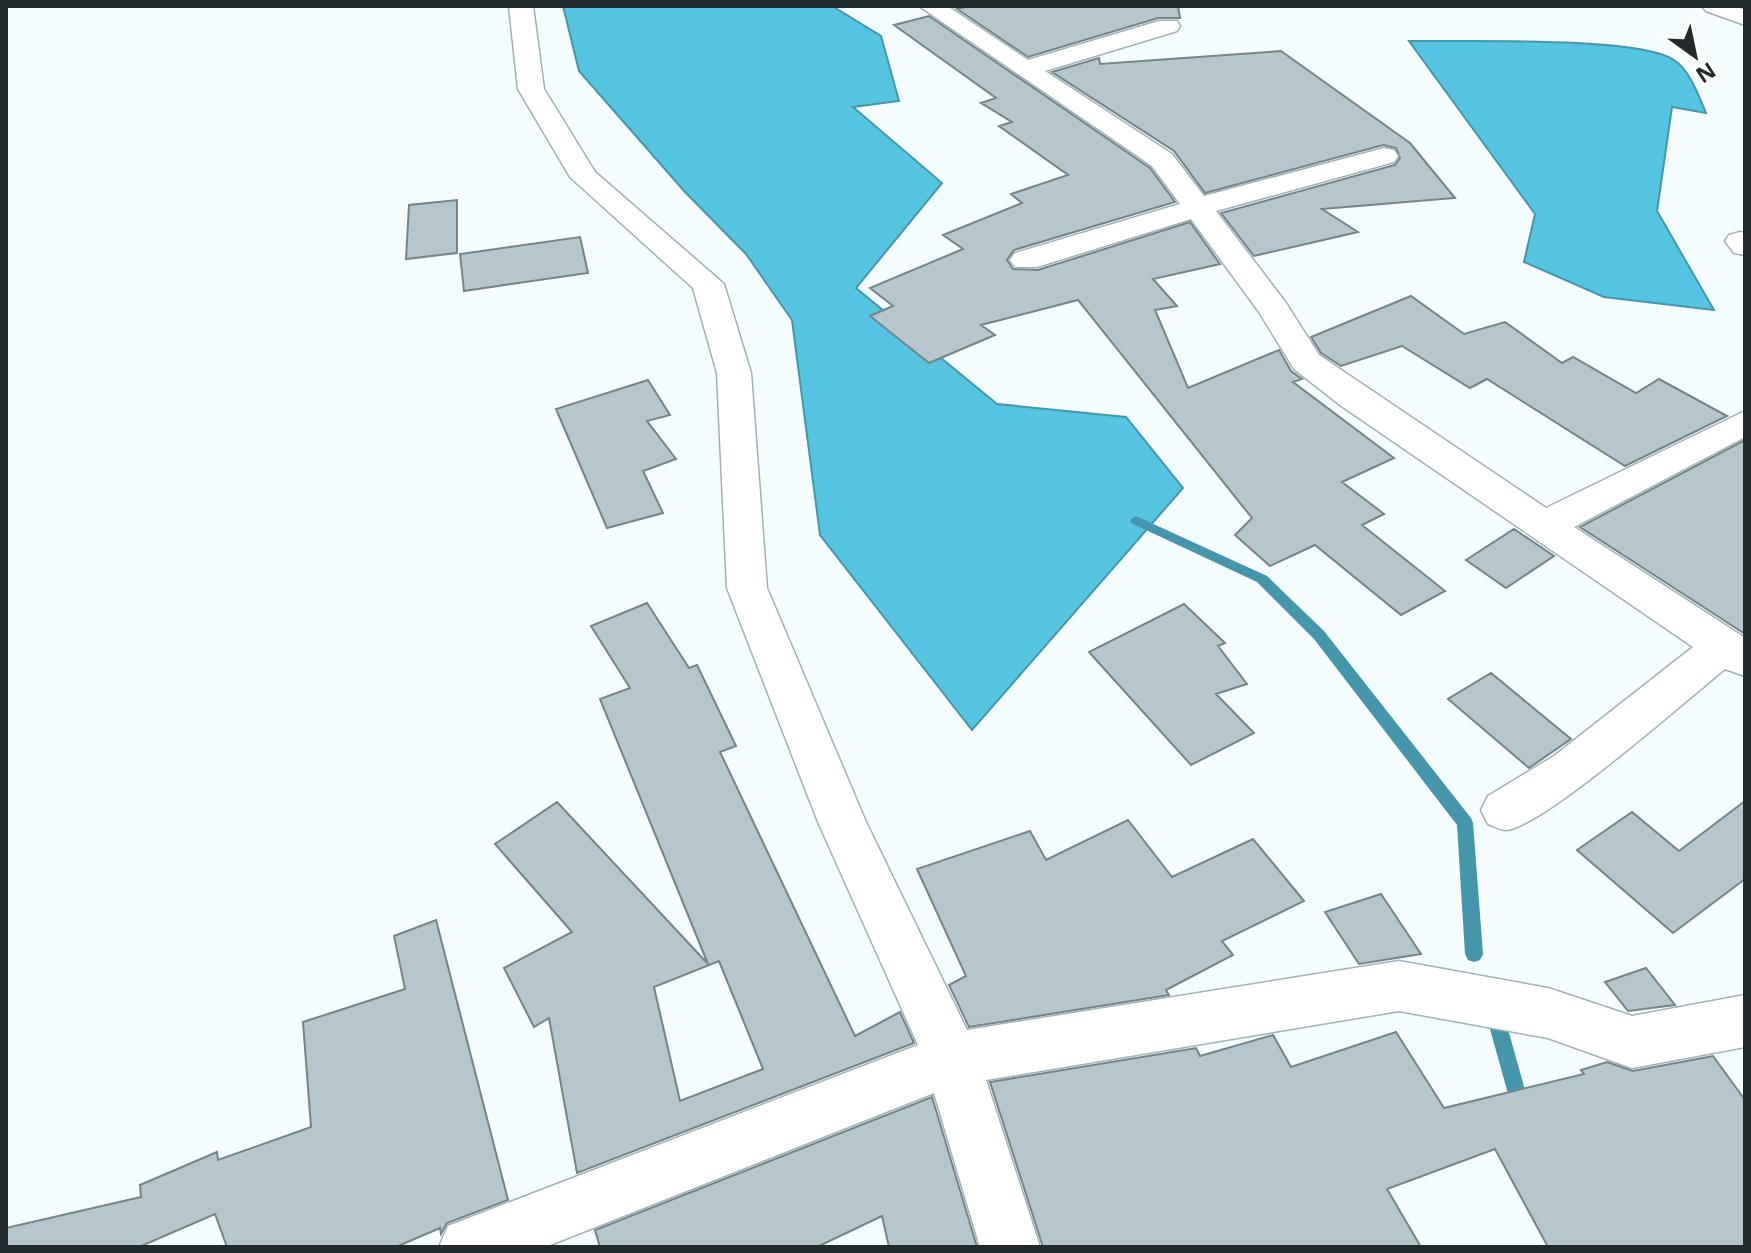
<svg xmlns="http://www.w3.org/2000/svg" width="1751" height="1253" font-family="'Noto Sans',sans-serif">
  <rect width="100%" height="100%" fill="#f5fcfe"/>
  <!-- water -->
  <path fill="#55c4e1" stroke="#4696ab" stroke-width="2" d="M 563,6 L 832,6 L 881,36 L 899,101 L 853,107 L 942,183 L 856,288 L 997,404 L 1126,417 L 1183,488 L 972,730 L 820,535 L 792,320 L 746,254 L 685,192 L 579,71 Z
    M 1409,41 C 1461,42 1638,36 1674,60 C 1690,70 1699,97 1706,113 L 1672,107 L 1657,211 L 1714,310 L 1604,297 L 1524,262 L 1535,214 Z"/>
  <g fill="none" stroke-linecap="round" stroke-linejoin="round">
    <!-- stream -->
    <path fill="#4696ab" fill-rule="evenodd" d="M 1136,516 L 1267,576 L 1324,631 L 1471,818 L 1473,823 L 1483,954 L 1480,960 L 1474,962 L 1468,960 L 1465,954 L 1457,825 L 1314,639 L 1257,582 L 1131,523 L 1130,520 Z
      M 1497,1013 L 1503,1016 L 1506,1022 L 1530,1108 L 1528,1115 L 1521,1117 L 1514,1115 L 1512,1108 L 1488,1022 L 1491,1016 Z"/>
  </g>
  <!-- building -->
  <path fill="#b5c7cc" stroke="#748489" stroke-width="2" fill-rule="evenodd" d="M 970,6 L 1178,6 L 1180,18 L 1158,18 L 1028,57 L 957,9 Z
    M 929,16 L 1150,168 L 1175,202 L 1014,250 L 1007,260 L 1013,269 L 1038,270 L 1190,222 L 1220,264 L 1153,279 L 1177,306 L 1155,310 L 1188,388 L 1279,350 L 1291,371 L 1302,379 L 1293,382 L 1394,458 L 1342,482 L 1384,514 L 1362,525 L 1445,591 L 1401,615 L 1315,545 L 1270,566 L 1235,535 L 1252,518 L 1078,300 L 981,325 L 995,335 L 929,363 L 870,316 L 893,306 L 870,288 L 963,249 L 943,235 L 1022,203 L 1011,194 L 1068,175 L 999,126 L 1012,122 L 981,103 L 996,98 L 894,25 Z
    M 1281,51 L 1410,143 L 1455,198 L 1322,209 L 1358,232 L 1254,256 L 1221,213 L 1395,165 L 1400,158 L 1396,148 L 1383,145 L 1205,193 L 1174,151 L 1052,72 L 1099,58 L 1100,64 Z
    M 457,200 L 457,253 L 406,259 L 409,205 Z
    M 580,237 L 588,273 L 464,291 L 460,254 Z
    M 1411,296 L 1464,334 L 1505,322 L 1562,363 L 1573,357 L 1636,393 L 1659,379 L 1727,416 L 1625,466 L 1487,379 L 1470,388 L 1402,346 L 1341,366 L 1321,353 L 1311,337 Z
    M 648,380 L 670,415 L 647,421 L 676,459 L 643,471 L 663,513 L 607,528 L 556,409 Z
    M 1745,440 L 1745,634 L 1580,527 Z
    M 1514,529 L 1554,556 L 1506,588 L 1466,560 Z
    M 647,603 L 689,668 L 697,665 L 736,746 L 720,752 L 855,1036 L 900,1012 L 914,1043 L 577,1173 L 549,1018 L 534,1027 L 504,968 L 572,932 L 495,844 L 557,802 L 708,964 L 600,699 L 630,688 L 591,626 ZM 719,961 L 763,1069 L 680,1101 L 654,987 Z
    M 1184,604 L 1225,643 L 1218,646 L 1247,684 L 1216,694 L 1254,733 L 1191,765 L 1089,652 Z
    M 1491,673 L 1571,739 L 1529,768 L 1448,699 Z
    M 1745,801 L 1745,879 L 1673,933 L 1577,850 L 1632,812 L 1679,851 Z
    M 1128,820 L 1172,877 L 1253,839 L 1304,901 L 1222,941 L 1233,955 L 1166,990 L 1169,995 L 969,1027 L 949,985 L 966,976 L 917,869 L 1030,831 L 1046,860 Z
    M 1381,894 L 1421,954 L 1359,964 L 1325,912 Z
    M 436,920 L 508,1200 L 447,1223 L 441,1234 L 440,1228 L 396,1247 L 227,1247 L 215,1214 L 139,1247 L 6,1247 L 6,1228 L 141,1197 L 140,1185 L 217,1152 L 218,1160 L 311,1127 L 303,1022 L 405,989 L 394,936 Z
    M 1646,968 L 1675,1005 L 1628,1011 L 1605,982 Z
    M 1396,1032 L 1444,1108 L 1584,1074 L 1581,1070 L 1607,1062 L 1633,1071 L 1713,1056 L 1745,1100 L 1745,1247 L 1548,1247 L 1495,1149 L 1387,1189 L 1421,1247 L 1043,1247 L 990,1082 L 1196,1048 L 1200,1056 L 1273,1035 L 1291,1067 Z
    M 932,1097 L 977,1247 L 889,1247 L 882,1216 L 817,1247 L 600,1247 L 595,1230 Z"/>
  <g fill="none" stroke-linecap="round" stroke-linejoin="round">
    <defs>
      <path id="minor" d="M 509,6 L 533,6 L 544,89 L 595,172 L 724,284 L 751,373 L 767,588 L 866,822 L 967,1030 L 1399,961 L 1548,988 L 1632,1016 L 1745,995 L 1745,1047 L 1632,1068 L 1548,1038 L 1399,1011 L 986,1080 L 1040,1247 L 980,1247 L 934,1093 L 545,1247 L 439,1247 L 448,1226 L 918,1045 L 818,822 L 727,588 L 717,373 L 693,288 L 570,177 L 518,89 Z
        M 919,6 L 947,6 L 1028,60 L 1159,21 L 1177,21 L 1180,26 L 1177,31 L 1045,71 L 1172,154 L 1204,196 L 1384,148 L 1394,150 L 1398,156 L 1394,162 L 1216,211 L 1286,303 L 1319,355 L 1546,508 L 1745,411 L 1745,437 L 1574,527 L 1745,638 L 1745,676 L 1725,669 C 1690,697 1542,828 1506,830 C 1501,830 1493,826 1488,824 L 1481,810 L 1488,796 L 1554,756 L 1693,647 L 1340,405 L 1294,369 L 1259,312 L 1191,219 L 1037,267 L 1015,267 L 1010,260 L 1015,253 L 1180,204 L 1152,166 Z
        M 1702,6 L 1735,6 L 1745,10 L 1745,25 L 1706,11 Z
        M 1740,232 L 1745,233 L 1745,255 L 1734,253 L 1725,241 L 1729,235 Z"/>
    </defs>
    <!-- minor casing -->
    <use href="#minor" stroke="#a0b2b7" stroke-width="3"/>
    <!-- minor -->
    <use href="#minor" fill="#fff" fill-rule="evenodd"/>
  </g>
  <!-- border -->
  <rect width="1751" height="1253" fill="none" stroke="#232a2c" stroke-width="16"/>
  <!-- north arrow -->
  <g transform="translate(1695 56) rotate(147)" stroke="#ffffff" stroke-width="6" paint-order="stroke">
  <path d="M0-6L14 30L0 20L-14 30Z" fill="#232a2c"/>
  <text y="-12" font-size="22" font-weight="bold" text-anchor="middle" fill="#232a2c">N</text>
  </g>
</svg>
